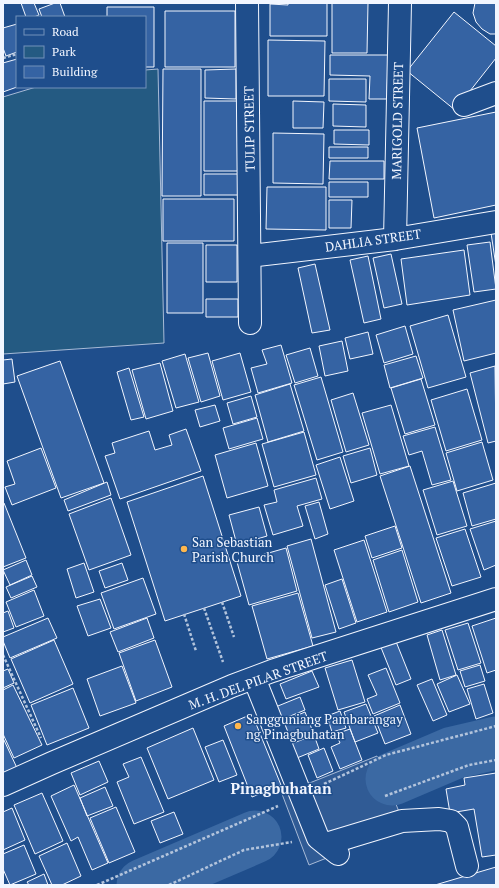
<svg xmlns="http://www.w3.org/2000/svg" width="499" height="888" font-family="'PT Serif',serif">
  <rect width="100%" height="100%" fill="#1f4e8c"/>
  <!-- green -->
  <path fill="#245a82" stroke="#a8bbd7" d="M 158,69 L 164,343 L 3,354 L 3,97 L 36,87 L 145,87 L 145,70 Z"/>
  <!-- parking -->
  <path fill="#305b95" stroke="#a8bbd7" d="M 377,756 L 405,827 L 309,865 L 282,794 Z"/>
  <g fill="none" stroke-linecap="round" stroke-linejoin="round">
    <!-- river -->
    <path stroke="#3b69a3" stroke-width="53" d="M 392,779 L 453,753 L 496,743
      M 143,885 L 255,837"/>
  </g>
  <!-- building -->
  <path fill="#3563a3" stroke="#f2f6ff" d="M 21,3 L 34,3 L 39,15 L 34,17 L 26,17 Z
    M 55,3 L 60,3 L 65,17 L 42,17 L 39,9 Z
    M 288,3 L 327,3 L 327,36 L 270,36 L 270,4 L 288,5 Z
    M 332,3 L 368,3 L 367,53 L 332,53 Z
    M 475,3 L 496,3 L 496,34 L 490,34 L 482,29 L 476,22 L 473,13 Z
    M 107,7 L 154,7 L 154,67 L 145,67 L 145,17 L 107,17 Z
    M 165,11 L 235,11 L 235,67 L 165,67 Z
    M 454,12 L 496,46 L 496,58 L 455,110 L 407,71 Z
    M 17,24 L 17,52 L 6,56 L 3,48 L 3,28 Z
    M 268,40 L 325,41 L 324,96 L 268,96 Z
    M 330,55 L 388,55 L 387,99 L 369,99 L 370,76 L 330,75 Z
    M 17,59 L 17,87 L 3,92 L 3,63 Z
    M 163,69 L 201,69 L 201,196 L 162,196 Z
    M 236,69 L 236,99 L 205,98 L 205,70 Z
    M 329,79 L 366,79 L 366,102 L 329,101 Z
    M 204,101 L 240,101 L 240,171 L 204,171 Z
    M 293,101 L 324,102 L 323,128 L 293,128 Z
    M 333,104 L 366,105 L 366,127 L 333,126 Z
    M 496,112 L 496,205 L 434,218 L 417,128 Z
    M 334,130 L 369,130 L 369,145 L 334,144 Z
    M 273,133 L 324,134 L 323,184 L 273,183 Z
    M 329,147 L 368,147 L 368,158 L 329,158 Z
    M 330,161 L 384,161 L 384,179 L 329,179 Z
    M 204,174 L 240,174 L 240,195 L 204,195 Z
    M 329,182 L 368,182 L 368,197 L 329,197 Z
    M 267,187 L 326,187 L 326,230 L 266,229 Z
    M 163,199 L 234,199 L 234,241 L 163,241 Z
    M 329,200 L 352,200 L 351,228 L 329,228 Z
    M 496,232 L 496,266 L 491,233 Z
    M 490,242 L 496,289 L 474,292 L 467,245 Z
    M 167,243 L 203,243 L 203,313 L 167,313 Z
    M 206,245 L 237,245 L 237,282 L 206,282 Z
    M 464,250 L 470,295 L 407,305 L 401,259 Z
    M 391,254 L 402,304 L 384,308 L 373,258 Z
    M 368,256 L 381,319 L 364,323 L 350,260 Z
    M 315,264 L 330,330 L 312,333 L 298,268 Z
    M 206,299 L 238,299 L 238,317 L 206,317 Z
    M 496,300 L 496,353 L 464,361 L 453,310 Z
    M 448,315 L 466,377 L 428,388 L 410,326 Z
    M 405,326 L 413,354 L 384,363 L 376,335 Z
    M 368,332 L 373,354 L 350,359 L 345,338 Z
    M 342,341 L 348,371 L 325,376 L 319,346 Z
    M 281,345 L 292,383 L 258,393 L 251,368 L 267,364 L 262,350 Z
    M 310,348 L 318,376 L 295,383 L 286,355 Z
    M 208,353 L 220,396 L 201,402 L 188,358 Z
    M 240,353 L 251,392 L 223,400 L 212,361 Z
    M 185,354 L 199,402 L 176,408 L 162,361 Z
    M 416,356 L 423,378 L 390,388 L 384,365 Z
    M 12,359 L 15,382 L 3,384 L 3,360 Z
    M 60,361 L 104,483 L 61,498 L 17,376 Z
    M 160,363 L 173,411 L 146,419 L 132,370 Z
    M 495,366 L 496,441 L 488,443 L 470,373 Z
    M 129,368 L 144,417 L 131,420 L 117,372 Z
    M 321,377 L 343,452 L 317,460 L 294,385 Z
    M 421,379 L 435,425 L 405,434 L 391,388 Z
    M 290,384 L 304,431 L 268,442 L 255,395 Z
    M 467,389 L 482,440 L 446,451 L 431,400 Z
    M 353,393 L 369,445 L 346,452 L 331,400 Z
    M 251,396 L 257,417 L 233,424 L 227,403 Z
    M 215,405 L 220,421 L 200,427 L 195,410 Z
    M 391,405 L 409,466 L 380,474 L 362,413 Z
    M 257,418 L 263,439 L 229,449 L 223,428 Z
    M 435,427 L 451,480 L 432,485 L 422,451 L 409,455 L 403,436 Z
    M 186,429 L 201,471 L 120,499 L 105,456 L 115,453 L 112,443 L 149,431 L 155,450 L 172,445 L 169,435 Z
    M 304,432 L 316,475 L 274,487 L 262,444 Z
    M 482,442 L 493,480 L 457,491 L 446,453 Z
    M 256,443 L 268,486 L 227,498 L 215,455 Z
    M 41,448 L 56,488 L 12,505 L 5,487 L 15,484 L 7,461 Z
    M 370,448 L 377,475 L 351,483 L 343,456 Z
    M 340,457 L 354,501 L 330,509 L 316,465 Z
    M 410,466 L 451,593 L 421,603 L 380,476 Z
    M 203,476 L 241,596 L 165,621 L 127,502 Z
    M 316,478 L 322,499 L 297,506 L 303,526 L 273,535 L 264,505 L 277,502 L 274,490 Z
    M 453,481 L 467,526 L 437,535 L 423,490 Z
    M 107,482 L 111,495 L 68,511 L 64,500 Z
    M 496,483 L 496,519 L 472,526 L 463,493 Z
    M 111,498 L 131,555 L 89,570 L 69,514 Z
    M 319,502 L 328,534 L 315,539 L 305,506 Z
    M 4,503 L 26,558 L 3,567 L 3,504 Z
    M 259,507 L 267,536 L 237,545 L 229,515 Z
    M 496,521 L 496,565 L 484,570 L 470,529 Z
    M 395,526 L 402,548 L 372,558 L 365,536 Z
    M 465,529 L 481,577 L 452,586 L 436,538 Z
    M 311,539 L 336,632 L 312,638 L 287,546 Z
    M 364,540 L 387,612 L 357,622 L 334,550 Z
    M 286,548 L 297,591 L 249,605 L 237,562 Z
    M 402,550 L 418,602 L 389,612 L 373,560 Z
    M 26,560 L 32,575 L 10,585 L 3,570 Z
    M 84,563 L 94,592 L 76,598 L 67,569 Z
    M 122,563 L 128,580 L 105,588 L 99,571 Z
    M 32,576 L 37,587 L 11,598 L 6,587 Z
    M 143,578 L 156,614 L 114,629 L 101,593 Z
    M 342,579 L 356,623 L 339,629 L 325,585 Z
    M 34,590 L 44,616 L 16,627 L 6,602 Z
    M 298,593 L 313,646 L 267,659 L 252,606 Z
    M 100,599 L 111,628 L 88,636 L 77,606 Z
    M 8,611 L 14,628 L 3,632 L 3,613 Z
    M 48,618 L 57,638 L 10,658 L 3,641 L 3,637 Z
    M 147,618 L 154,638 L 118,652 L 110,632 Z
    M 496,618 L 496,670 L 487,673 L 472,626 Z
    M 468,623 L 481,663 L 458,670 L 445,630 Z
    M 442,630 L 456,675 L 440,680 L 427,635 Z
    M 395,639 L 411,679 L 396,685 L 380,645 Z
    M 54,640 L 73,684 L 30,703 L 11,659 Z
    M 155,640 L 172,687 L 136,701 L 119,653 Z
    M 352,660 L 365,702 L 338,710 L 325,668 Z
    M 480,665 L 485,681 L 465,687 L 460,671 Z
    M 122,666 L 136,703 L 100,716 L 87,679 Z
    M 386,668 L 400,703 L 373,714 L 367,699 L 377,695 L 368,675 Z
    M 8,669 L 14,683 L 3,688 L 3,671 Z
    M 312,671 L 319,687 L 286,699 L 280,684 Z
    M 457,675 L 470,704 L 449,712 L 437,684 Z
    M 432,679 L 447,715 L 433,721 L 417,685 Z
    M 484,684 L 493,713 L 476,719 L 467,689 Z
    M 13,685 L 42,745 L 14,758 L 3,734 L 3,690 Z
    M 73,688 L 89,728 L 47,745 L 31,705 Z
    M 300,697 L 305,710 L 278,721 L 273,708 Z
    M 366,704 L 378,733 L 355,742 L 344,712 Z
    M 400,705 L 411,734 L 385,744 L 374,716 Z
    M 340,711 L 346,728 L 332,732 L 327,716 Z
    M 305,712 L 313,732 L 286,743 L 279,723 Z
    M 252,714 L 281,785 L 252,797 L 224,726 Z
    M 193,728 L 214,780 L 168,799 L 147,748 Z
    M 350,729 L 362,760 L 340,769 L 331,747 L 340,743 L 336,734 Z
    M 314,735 L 319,749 L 292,760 L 286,746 Z
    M 3,738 L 17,768 L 3,775 Z
    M 223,740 L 237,775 L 219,782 L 205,747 Z
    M 324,748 L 333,771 L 317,778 L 308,755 Z
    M 141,757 L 164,812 L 134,824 L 117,782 L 129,777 L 123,764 Z
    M 99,761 L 108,782 L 80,795 L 71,773 Z
    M 496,773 L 496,855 L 482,857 L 474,809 L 450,813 L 446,789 L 465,785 L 464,778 Z
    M 74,785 L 108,863 L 92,870 L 78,837 L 71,841 L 51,796 Z
    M 105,787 L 113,806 L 87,816 L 80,798 Z
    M 42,793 L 63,841 L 35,854 L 14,805 Z
    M 116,807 L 135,852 L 109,863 L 90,818 Z
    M 12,808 L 25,840 L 3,850 L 3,812 Z
    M 174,812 L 183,834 L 160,843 L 151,821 Z
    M 67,843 L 81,876 L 62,885 L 52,885 L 39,856 Z
    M 24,845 L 36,874 L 10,885 L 3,869 L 3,854 Z
    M 496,867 L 496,885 L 435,885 Z
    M 44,874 L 48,885 L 29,885 L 27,882 Z"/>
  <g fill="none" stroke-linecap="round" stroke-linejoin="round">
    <defs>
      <path id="minor" d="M 247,3 L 250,323
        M 464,105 L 496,93
        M 395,239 L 400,3
        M 250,256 L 395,239 L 496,222
        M 254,678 L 318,838 L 338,854
        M 3,785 L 52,763 L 232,686 L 272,671 L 496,599
        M 326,844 L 402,821 L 439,819 L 451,821 L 457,827 L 467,866"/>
    </defs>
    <!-- minor casing -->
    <use href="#minor" stroke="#f2f6ff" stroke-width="24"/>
    <!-- path -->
    <path stroke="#b3c4dc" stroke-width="2.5" stroke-dasharray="3 2" stroke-linecap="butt" d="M 3,58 L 17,54
      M 222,602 L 234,637
      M 204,608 L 223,662
      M 184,614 L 196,651
      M 3,655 L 41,738
      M 324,784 L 386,755 L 496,726
      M 385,796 L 469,765 L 496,760
      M 97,885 L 278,806
      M 169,885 L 244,850 L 292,842"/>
    <!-- minor -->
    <use href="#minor" stroke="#1f4e8c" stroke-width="22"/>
  </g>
  <!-- markers -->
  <g fill="#ffb74d" stroke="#1f4e8c" stroke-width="1.5">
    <circle cx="184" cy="549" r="4"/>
    <circle cx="238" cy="726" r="4"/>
  </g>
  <g text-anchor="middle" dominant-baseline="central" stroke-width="3" stroke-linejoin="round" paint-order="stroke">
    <!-- street labels -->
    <g font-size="13" fill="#f2f6ff" stroke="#1f4e8c">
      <text transform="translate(397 121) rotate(-89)">MARIGOLD STREET</text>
      <text transform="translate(249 129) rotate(-91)">TULIP STREET</text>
      <text transform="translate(373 240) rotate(-8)">DAHLIA STREET</text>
      <text transform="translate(258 680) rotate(-20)">M. H. DEL PILAR STREET</text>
    </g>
    <!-- poi labels -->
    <g font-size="13" fill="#f2f6ff" stroke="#1f4e8c" text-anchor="start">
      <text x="192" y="542">San Sebastian<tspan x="192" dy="15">Parish Church</tspan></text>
      <text x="246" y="719">Sangguniang Pambarangay<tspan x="246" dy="15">ng Pinagbuhatan</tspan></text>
    </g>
    <!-- quarter labels -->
    <g font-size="15" font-weight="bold" fill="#f2f6ff" stroke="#1f4e8c">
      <text x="281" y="788">Pinagbuhatan</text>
    </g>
  </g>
  <!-- border -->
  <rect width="499" height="888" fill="none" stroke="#f2f6ff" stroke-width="8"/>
  <!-- legend -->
  <rect x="16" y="16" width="130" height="72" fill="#1f4e8c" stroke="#7391ba"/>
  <rect x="24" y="29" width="20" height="6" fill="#1f4e8c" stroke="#7391ba"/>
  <text x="52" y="36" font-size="12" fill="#f2f6ff">Road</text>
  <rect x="24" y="46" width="20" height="12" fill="#245a82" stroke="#7391ba"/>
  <text x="52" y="56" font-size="12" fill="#f2f6ff">Park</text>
  <rect x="24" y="66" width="20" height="12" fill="#3563a3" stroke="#7391ba"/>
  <text x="52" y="76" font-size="12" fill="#f2f6ff">Building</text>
</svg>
